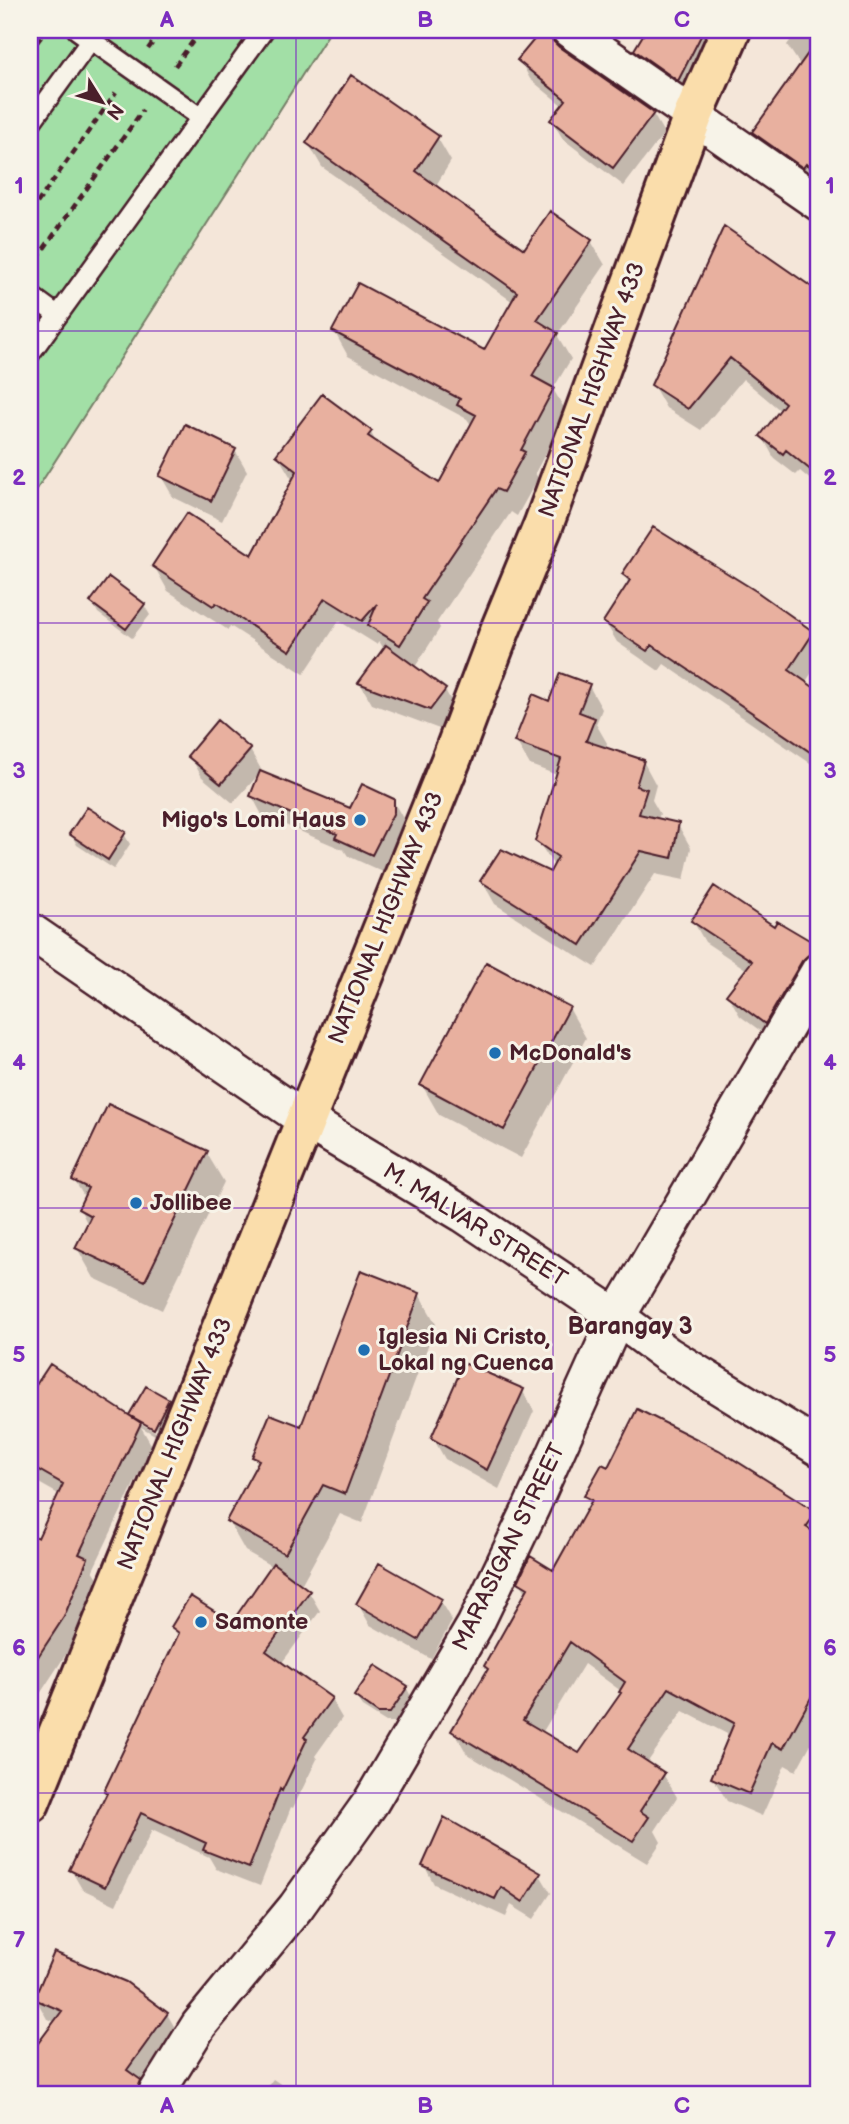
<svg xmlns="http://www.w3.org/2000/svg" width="849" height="2124" font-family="'Balsamiq Sans',sans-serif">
  <rect width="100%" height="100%" fill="#f4e6d9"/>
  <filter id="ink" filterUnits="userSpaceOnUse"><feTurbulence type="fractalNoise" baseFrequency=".0143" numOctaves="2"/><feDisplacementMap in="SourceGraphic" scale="14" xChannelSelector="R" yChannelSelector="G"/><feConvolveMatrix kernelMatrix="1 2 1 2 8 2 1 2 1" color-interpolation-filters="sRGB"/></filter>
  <g filter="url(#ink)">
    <!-- green -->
    <path fill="#a2dfa6" stroke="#767f68" stroke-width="2" d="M 30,30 L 331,30 L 30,500 Z"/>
    <!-- shadow -->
    <path fill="#0003" fill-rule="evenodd" d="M 648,30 L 725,30 L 690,100 L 648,71 L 636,50 Z
      M 798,30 L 819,30 L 819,184 L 765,152 L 754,132 L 801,66 L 787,45 Z
      M 557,48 L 653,114 L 664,133 L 624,186 L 563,139 L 552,121 L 563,106 L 530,79 L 520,60 Z
      M 437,137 L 451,161 L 435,187 L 525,251 L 591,241 L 605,265 L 557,335 L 571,359 L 553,389 L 567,413 L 535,473 L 538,478 L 517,516 L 511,512 L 437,622 L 440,628 L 415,667 L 445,690 L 457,711 L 442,730 L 372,704 L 360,683 L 384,649 L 379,641 L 376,644 L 339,621 L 304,674 L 230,626 L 228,630 L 168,591 L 154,566 L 252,557 L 293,481 L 278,456 L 371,433 L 377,444 L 440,485 L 472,426 L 467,419 L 348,356 L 334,331 L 485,352 L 513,302 L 322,167 L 308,143 Z
      M 725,229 L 819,294 L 819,487 L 800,471 L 796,475 L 774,458 L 762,436 L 781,411 L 743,379 L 701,430 L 666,408 L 653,385 Z
      M 235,450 L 247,471 L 222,521 L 173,497 L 161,476 Z
      M 624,574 L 813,633 L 819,644 L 819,662 L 805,683 L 819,693 L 819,769 L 664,664 L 659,671 L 617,642 L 605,622 L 629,584 Z
      M 92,602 L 144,605 L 150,615 L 132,638 L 98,613 Z
      M 589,686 L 602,709 L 596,724 L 607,743 L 605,749 L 643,761 L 656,785 L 652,800 L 660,814 L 657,820 L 678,825 L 691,848 L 684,880 L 655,874 L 595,967 L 495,904 L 482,881 L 550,874 L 555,867 L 537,840 L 557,775 L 530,765 L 516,741 L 550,703 Z
      M 250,750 L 262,771 L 233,803 L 202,777 L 190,756 Z
      M 252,796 L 351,810 L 393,801 L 404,820 L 404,831 L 383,872 L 348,856 L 344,850 L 262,815 Z
      M 71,834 L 124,834 L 130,844 L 114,869 L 77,845 Z
      M 693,921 L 815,945 L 819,952 L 819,977 L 777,1043 L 740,1016 L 728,995 L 747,970 L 705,942 Z
      M 569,1008 L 586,1038 L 521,1158 L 439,1115 L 422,1085 Z
      M 206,1152 L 224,1182 L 162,1310 L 94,1278 L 77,1248 L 88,1225 L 80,1209 L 85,1198 L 74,1180 Z
      M 419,1294 L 436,1324 L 362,1523 L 340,1514 L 302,1583 L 292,1577 L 291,1579 L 309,1592 L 320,1611 L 281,1664 L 331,1699 L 342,1718 L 315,1756 L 317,1759 L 293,1808 L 291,1807 L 260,1886 L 216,1869 L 209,1857 L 152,1830 L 116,1905 L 82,1889 L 71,1870 L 108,1796 L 106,1791 L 179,1638 L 173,1627 L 232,1625 L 273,1567 L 245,1551 L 228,1521 L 259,1465 L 254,1457 L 302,1429 Z
      M 30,1380 L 136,1422 L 131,1415 L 168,1400 L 174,1411 L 160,1438 L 141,1427 L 152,1446 L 93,1570 L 100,1581 L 76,1639 L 30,1709 L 30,1543 L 32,1537 L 39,1540 L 60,1495 L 30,1478 ZM 138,1417 L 163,1432 L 161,1435 L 138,1422 Z
      M 522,1390 L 534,1411 L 499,1489 L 445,1459 L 433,1438 Z
      M 718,1452 L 816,1513 L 819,1519 L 819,1729 L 796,1771 L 785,1765 L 762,1816 L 727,1801 L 713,1778 L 731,1736 L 683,1711 L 647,1763 L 663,1774 L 677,1797 L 655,1831 L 661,1842 L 647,1863 L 467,1754 L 454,1731 L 489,1671 L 527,1594 L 520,1582 L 554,1572 L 591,1505 L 586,1496 L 609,1469 ZM 584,1664 L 621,1691 L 622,1695 L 580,1756 L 542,1733 Z
      M 440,1601 L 452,1621 L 431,1659 L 370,1625 L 358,1604 Z
      M 406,1687 L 412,1698 L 396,1722 L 386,1722 L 362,1707 L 356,1696 Z
      M 424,1865 L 540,1875 L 551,1893 L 534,1919 L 511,1905 L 506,1917 L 434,1884 Z
      M 36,1999 L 167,2014 L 178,2033 L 147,2094 L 30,2094 L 30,2057 L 56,2022 L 47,2019 Z
      M 273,2079 L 295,2094 L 262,2094 Z"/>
    <!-- building -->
    <path fill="#e8b09f" stroke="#4a1f2b" stroke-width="2" fill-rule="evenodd" d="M 542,30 L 559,47 L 654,113 L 613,168 L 550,120 L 566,100 L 517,60 Z
      M 646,30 L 704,30 L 678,81 L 634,50 Z
      M 819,38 L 819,174 L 806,164 L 803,168 L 752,132 Z
      M 351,75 L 439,136 L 416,171 L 524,249 L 550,211 L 592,240 L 537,320 L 558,333 L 532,376 L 554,388 L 521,450 L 525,452 L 503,492 L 496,489 L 422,599 L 427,602 L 400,645 L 368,625 L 377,604 L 362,621 L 325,598 L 290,651 L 216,603 L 213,606 L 152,566 L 187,513 L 252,555 L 297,471 L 276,455 L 322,394 L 372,431 L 368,436 L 439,483 L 476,415 L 457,405 L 460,399 L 332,331 L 358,283 L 484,350 L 517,292 L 306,143 Z
      M 724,226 L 819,292 L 819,477 L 786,450 L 783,454 L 760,436 L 785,403 L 730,358 L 688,409 L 651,385 Z
      M 185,424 L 236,449 L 211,501 L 159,476 Z
      M 653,527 L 756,591 L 814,632 L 789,670 L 819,691 L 819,758 L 652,645 L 647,651 L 603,622 L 630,580 L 622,574 Z
      M 109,577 L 145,604 L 126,629 L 90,602 Z
      M 386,645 L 446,689 L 430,710 L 358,683 Z
      M 560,673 L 590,684 L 579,712 L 595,718 L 586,741 L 644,760 L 636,786 L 647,789 L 639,814 L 679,823 L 672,858 L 641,851 L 581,945 L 480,881 L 501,849 L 550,872 L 558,857 L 535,841 L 561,759 L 514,742 L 533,694 L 549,701 Z
      M 217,720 L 251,749 L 221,784 L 187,756 Z
      M 260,771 L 350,808 L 362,784 L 394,799 L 394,812 L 372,855 L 335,838 L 337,834 L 250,796 Z
      M 87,807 L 126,832 L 108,860 L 69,834 Z
      M 714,886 L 774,926 L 777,921 L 816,944 L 811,953 L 802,961 L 765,1024 L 726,995 L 752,961 L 691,921 Z
      M 486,962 L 570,1007 L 504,1130 L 420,1085 Z
      M 108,1104 L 208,1151 L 145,1281 L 75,1248 L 91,1216 L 78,1209 L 88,1188 L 72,1180 Z
      M 361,1270 L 420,1293 L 345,1494 L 323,1485 L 285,1554 L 226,1521 L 259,1460 L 252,1457 L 270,1414 L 301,1426 Z
      M 464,1363 L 524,1389 L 487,1470 L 431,1438 Z
      M 50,1364 L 141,1423 L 79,1554 L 88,1558 L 64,1617 L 30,1669 L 30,1534 L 38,1538 L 63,1484 L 30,1465 L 30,1394 Z
      M 146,1386 L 169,1399 L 154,1429 L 129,1415 Z
      M 637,1409 L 719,1450 L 817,1512 L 806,1527 L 819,1535 L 819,1683 L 783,1749 L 772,1743 L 749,1794 L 711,1778 L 734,1723 L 669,1688 L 628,1749 L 665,1773 L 640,1811 L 649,1817 L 633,1841 L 451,1731 L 488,1669 L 484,1666 L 528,1588 L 518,1582 L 530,1556 L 553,1570 L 592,1500 L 584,1496 L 602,1464 L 608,1467 ZM 570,1642 L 625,1682 L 619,1692 L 621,1693 L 579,1753 L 523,1720 Z
      M 273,1563 L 310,1591 L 266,1651 L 332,1698 L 304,1737 L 307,1739 L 282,1791 L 280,1789 L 249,1868 L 203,1850 L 206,1843 L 141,1813 L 105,1887 L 69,1870 L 107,1793 L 104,1791 L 179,1633 L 171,1627 L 190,1596 L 232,1622 Z
      M 379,1563 L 442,1599 L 418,1640 L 356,1604 Z
      M 375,1665 L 408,1686 L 390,1713 L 378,1713 L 354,1696 Z
      M 444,1817 L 541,1873 L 523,1902 L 501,1887 L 495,1899 L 422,1866 Z
      M 54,1952 L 126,1982 L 168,2013 L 127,2070 L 141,2080 L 136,2094 L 30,2094 L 30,2054 L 62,2011 L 34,1999 Z"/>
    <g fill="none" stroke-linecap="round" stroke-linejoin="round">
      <defs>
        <path id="service" d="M 77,30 L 200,117
          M 30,124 L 98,30
          M 30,295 L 56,314
          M 30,354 L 264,30"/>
        <path id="minor" d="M 570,30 L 819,203
          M 30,931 L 304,1119 L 463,1214 L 617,1317 L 668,1355 L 819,1448
          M 156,2094 L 199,2025 L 296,1907 L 371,1802 L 475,1625 L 531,1508 L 617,1317 L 819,971"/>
        <path id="primary" d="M 30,1803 L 453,755 L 501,628 L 543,526 L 693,116 L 731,30"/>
      </defs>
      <!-- service casing -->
      <use href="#service" stroke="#4a1f2b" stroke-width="23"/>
      <!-- minor casing -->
      <use href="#minor" stroke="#4a1f2b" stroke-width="40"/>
      <!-- primary casing -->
      <use href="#primary" stroke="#4a1f2b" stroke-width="44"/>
      <!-- path -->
      <path stroke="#4a1f2b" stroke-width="4.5" stroke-dasharray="7 5" stroke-linecap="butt" d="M 148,49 L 162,30
        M 30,52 L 46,30
        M 175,66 L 201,30
        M 30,213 L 116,93
        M 30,268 L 143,110"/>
      <!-- service -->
      <use href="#service" stroke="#f7f3e8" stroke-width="18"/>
      <!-- minor -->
      <use href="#minor" stroke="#f7f3e8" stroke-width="35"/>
      <!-- primary -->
      <use href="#primary" stroke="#faddab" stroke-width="38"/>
    </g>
  </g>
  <!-- grid -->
  <path fill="none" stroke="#7b2cbf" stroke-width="2" stroke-opacity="0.55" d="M 296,30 L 296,2094M 553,30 L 553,2094M 30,331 L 819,331M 30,623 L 819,623M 30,916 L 819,916M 30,1208 L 819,1208M 30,1501 L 819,1501M 30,1793 L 819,1793"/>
  <!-- markers -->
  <g fill="#1f6fb2" stroke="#f7f3e8" stroke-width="2.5">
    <circle cx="360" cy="820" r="7"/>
    <circle cx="495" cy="1053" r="7"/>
    <circle cx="136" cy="1203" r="7"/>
    <circle cx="364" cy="1350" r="7"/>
    <circle cx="201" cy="1622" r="7"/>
  </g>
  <g text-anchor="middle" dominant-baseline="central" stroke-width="6" stroke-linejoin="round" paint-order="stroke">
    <!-- street labels -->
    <g font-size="23" fill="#4a1f2b" stroke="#f7f3e8">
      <text transform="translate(592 390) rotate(-70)">NATIONAL HIGHWAY 433</text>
      <text transform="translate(386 918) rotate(-68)">NATIONAL HIGHWAY 433</text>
      <text transform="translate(475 1225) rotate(32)">M. MALVAR STREET</text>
      <text transform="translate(175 1444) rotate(-68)">NATIONAL HIGHWAY 433</text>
      <text transform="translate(509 1547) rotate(-64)">MARASIGAN STREET</text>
    </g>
    <!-- poi labels -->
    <g font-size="23" font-weight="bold" fill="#4a1f2b" stroke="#f7f3e8" text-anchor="start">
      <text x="346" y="820" text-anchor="end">Migo's Lomi Haus</text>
      <text x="509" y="1053">McDonald's</text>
      <text x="150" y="1203">Jollibee</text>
      <text x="378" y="1337">Iglesia Ni Cristo,<tspan x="378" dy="26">Lokal ng Cuenca</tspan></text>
      <text x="215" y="1622">Samonte</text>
    </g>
    <!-- neighbourhood labels -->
    <g font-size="24" font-weight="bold" fill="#4a1f2b" stroke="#f7f3e8">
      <text x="630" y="1326">Barangay 3</text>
    </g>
  </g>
  <!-- margin -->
  <rect width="849" height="2124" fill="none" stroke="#f7f3e8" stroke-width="77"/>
  <!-- north arrow -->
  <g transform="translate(102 102) rotate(127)" stroke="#f7f3e8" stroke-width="5" paint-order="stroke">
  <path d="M0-5L12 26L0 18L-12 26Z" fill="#4a1f2b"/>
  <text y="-10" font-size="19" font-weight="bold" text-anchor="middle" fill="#4a1f2b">N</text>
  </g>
  <rect x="38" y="38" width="772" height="2048" fill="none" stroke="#7b2cbf" stroke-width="2.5"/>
  <g font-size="23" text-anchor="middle" font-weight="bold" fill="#7b2cbf">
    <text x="167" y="27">A</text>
    <text x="425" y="27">B</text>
    <text x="682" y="27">C</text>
    <text x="19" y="193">1</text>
    <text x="830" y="193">1</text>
    <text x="19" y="485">2</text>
    <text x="830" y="485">2</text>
    <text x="19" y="778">3</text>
    <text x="830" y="778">3</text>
    <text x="19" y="1070">4</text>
    <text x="830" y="1070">4</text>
    <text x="19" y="1362">5</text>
    <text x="830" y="1362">5</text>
    <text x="19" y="1655">6</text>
    <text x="830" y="1655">6</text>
    <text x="19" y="1947">7</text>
    <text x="830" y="1947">7</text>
    <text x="167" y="2113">A</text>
    <text x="425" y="2113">B</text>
    <text x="682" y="2113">C</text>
  </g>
</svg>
